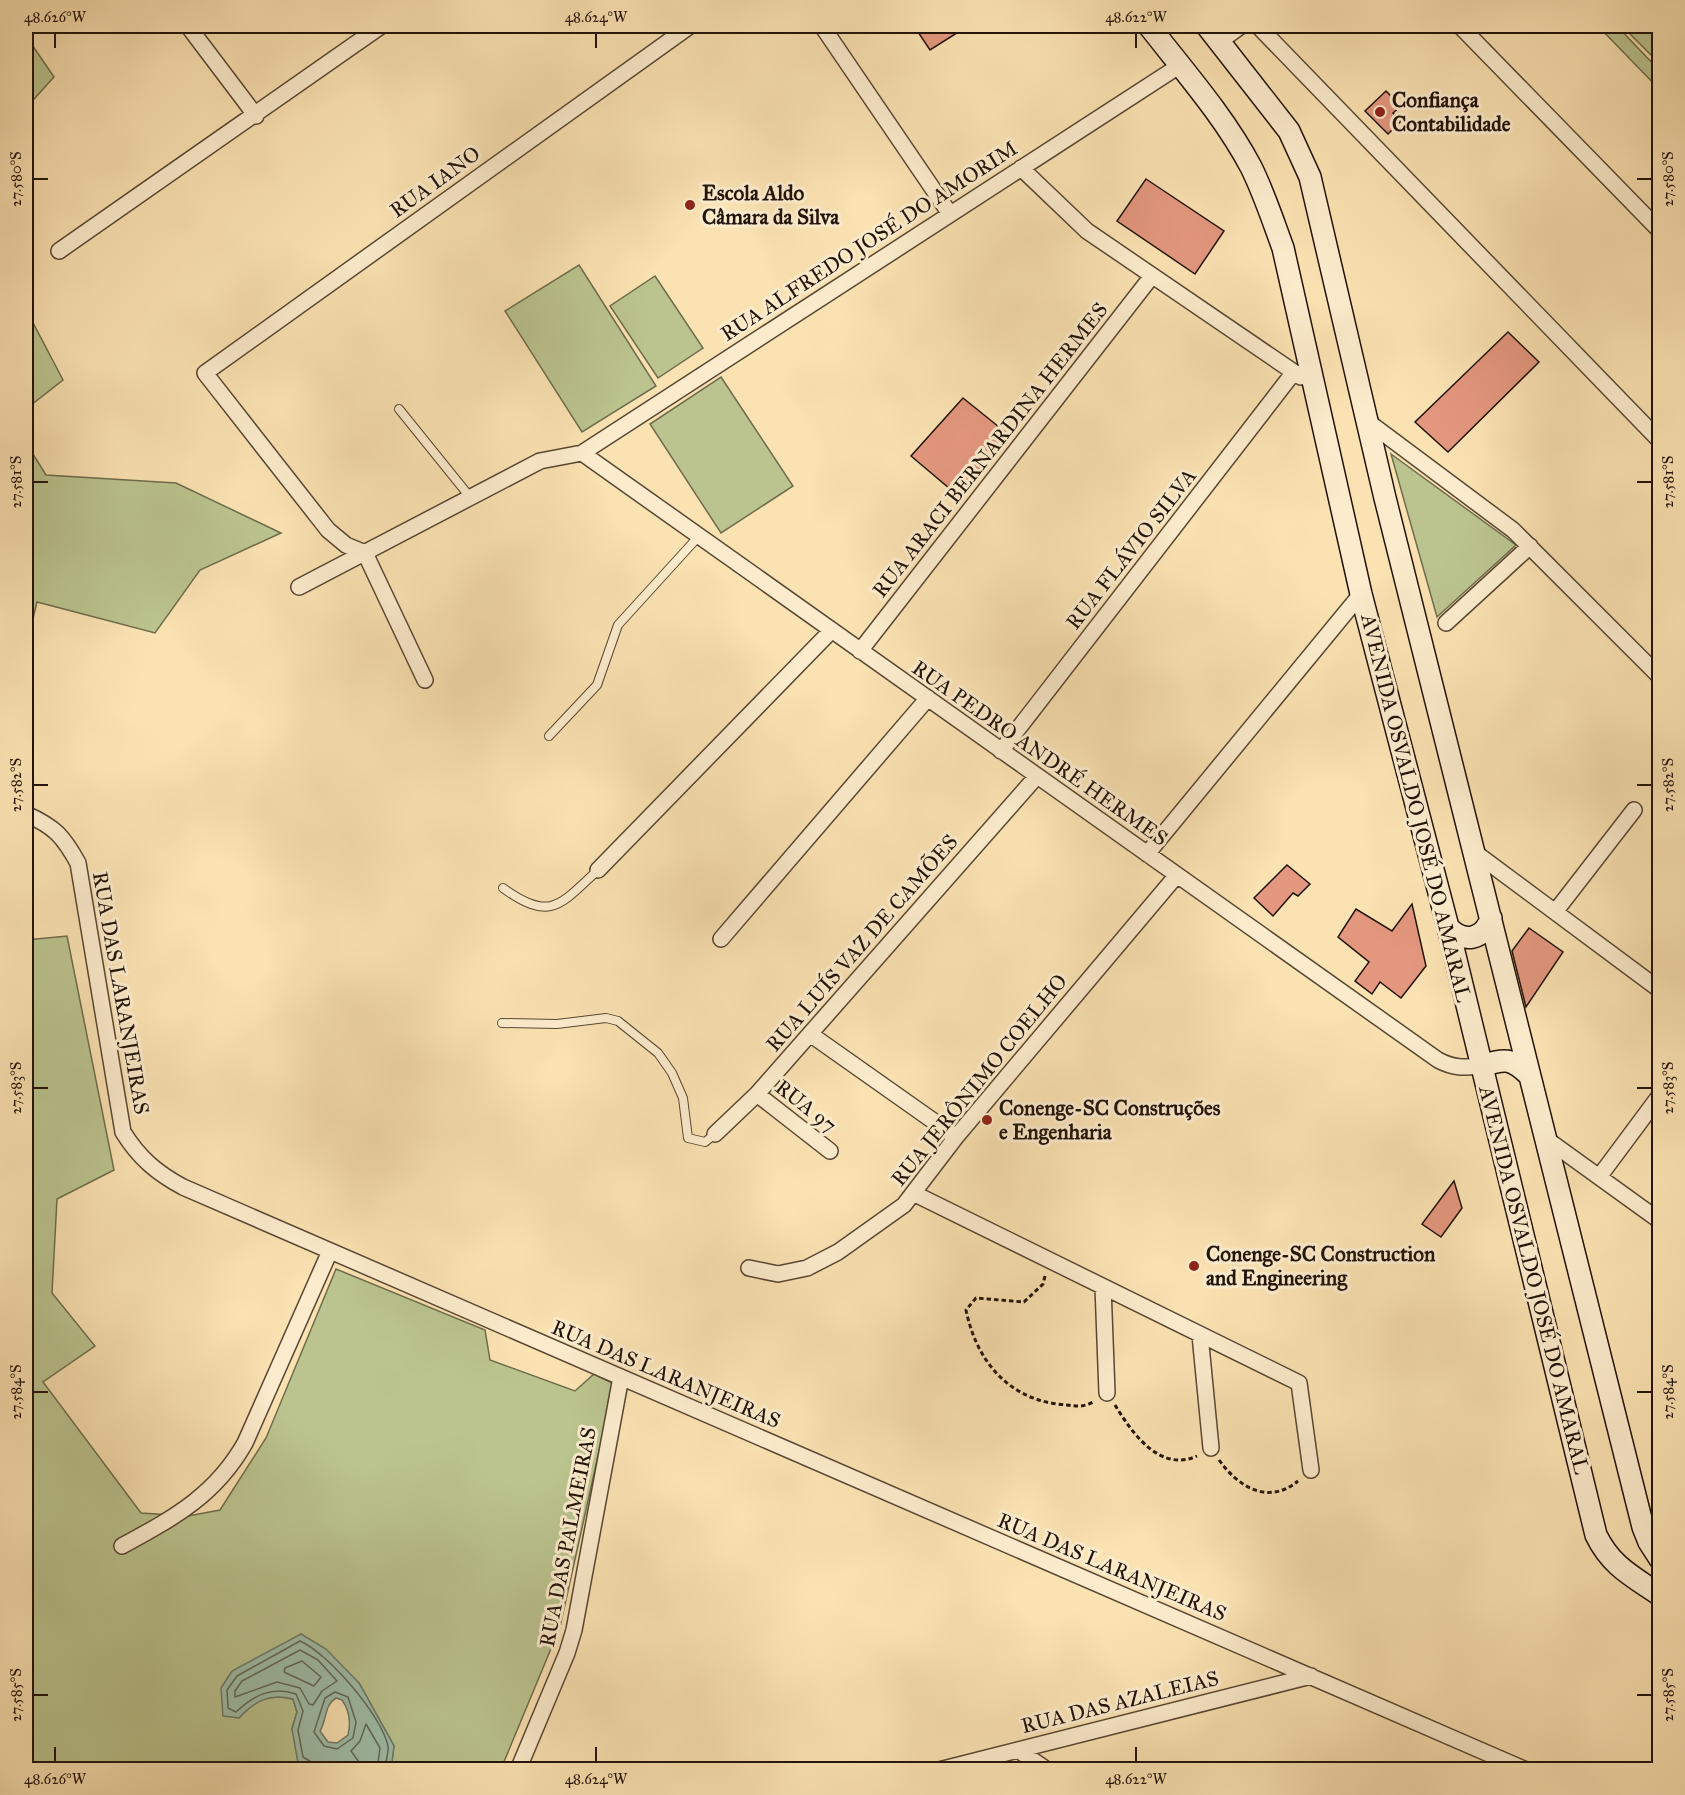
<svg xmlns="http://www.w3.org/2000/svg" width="1685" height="1795" font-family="'IM FELL Great Primer',serif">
  <rect width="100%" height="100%" fill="#fbe2b2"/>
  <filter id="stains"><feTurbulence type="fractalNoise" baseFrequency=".00333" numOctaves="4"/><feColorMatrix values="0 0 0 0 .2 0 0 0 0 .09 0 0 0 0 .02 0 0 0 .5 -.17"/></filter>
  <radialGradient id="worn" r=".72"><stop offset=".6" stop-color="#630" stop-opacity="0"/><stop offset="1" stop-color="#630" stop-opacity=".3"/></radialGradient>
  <!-- green -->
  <path fill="#bbc48f" stroke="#6e6c4c" stroke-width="1.5" d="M 1598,26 L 1617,26 L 1659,70 L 1659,89 Z
    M 1622,26 L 1659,26 L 1659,63 Z
    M 26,36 L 54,77 L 26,108 Z
    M 579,265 L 656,386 L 582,432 L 505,311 Z
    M 655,276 L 703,348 L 658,378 L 610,306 Z
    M 26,318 L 31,319 L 63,380 L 26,409 Z
    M 721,377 L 793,486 L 721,533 L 650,424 Z
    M 26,443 L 46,475 L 176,483 L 281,533 L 200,570 L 155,633 L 37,602 L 26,647 Z
    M 1391,454 L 1516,545 L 1437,617 Z
    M 67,936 L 114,1170 L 57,1199 L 52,1293 L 95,1346 L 43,1382 L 141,1513 L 188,1516 L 220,1510 L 266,1438 L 336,1269 L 485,1330 L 490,1360 L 575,1391 L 594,1374 L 614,1384 L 560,1627 L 501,1769 L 391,1769 L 394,1746 L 359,1683 L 301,1634 L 280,1646 L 239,1718 C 255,1700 269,1693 293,1699 L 297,1712 L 292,1729 L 316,1769 L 344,1765 L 350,1769 L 26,1770 L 26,940 Z"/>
  <!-- water -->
  <path fill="#9fbea9" stroke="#6d7a69" stroke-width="1.5" fill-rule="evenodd" d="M 301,1634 L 326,1649 L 359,1683 L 394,1746 L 391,1769 L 350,1769 L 344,1765 L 316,1769 L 298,1763 L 292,1729 L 297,1712 L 293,1699 C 269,1693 255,1701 239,1718 L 223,1716 L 221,1688 L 232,1671 ZM 336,1698 L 342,1700 C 350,1711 351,1722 348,1735 L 337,1743 L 328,1742 L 320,1731 C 327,1720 324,1705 336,1698 Z"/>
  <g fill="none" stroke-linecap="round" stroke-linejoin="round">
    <!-- shore -->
    <path stroke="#606859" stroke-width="1.5" d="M 300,1650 L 318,1660 L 337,1681 L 322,1691 L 313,1705 L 309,1704 L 300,1688 L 277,1682 L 235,1697 L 235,1691 L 242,1681 Z
      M 302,1661 L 321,1677 L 314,1686 L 284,1672 L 285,1668 Z
      M 335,1692 L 348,1697 L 356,1722 L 353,1738 L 337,1749 L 324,1746 L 314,1732 L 325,1698 Z
      M 315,1770 L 313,1763 L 303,1757 L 298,1730 L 303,1711 L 296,1694 C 272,1686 254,1695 236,1712 L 228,1708 L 227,1690 L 237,1676 L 300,1641 C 328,1653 382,1716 388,1746 C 389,1753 385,1762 385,1770
      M 360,1770 L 359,1762 L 351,1751 L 360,1741 L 366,1724 L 380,1748 L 377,1770"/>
  </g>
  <!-- building -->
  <path fill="#e3977e" stroke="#211309" stroke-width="1.5" d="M 914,26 L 968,26 L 930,50 Z
    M 1386,91 L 1401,106 L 1393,113 L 1401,121 L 1388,134 L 1365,111 Z
    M 1146,179 L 1224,231 L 1195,274 L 1117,221 Z
    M 1508,332 L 1539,362 L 1448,452 L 1415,422 Z
    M 963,398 L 1009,435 L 956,494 L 911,456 Z
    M 1287,865 L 1310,884 L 1298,896 L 1293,893 L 1273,916 L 1254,898 Z
    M 1412,904 L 1426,966 L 1401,998 L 1380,982 L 1372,994 L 1355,981 L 1369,962 L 1338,937 L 1356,909 L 1392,931 Z
    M 1529,928 L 1563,952 L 1526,1007 L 1512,951 Z
    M 1454,1181 L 1462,1208 L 1441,1237 L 1422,1224 Z"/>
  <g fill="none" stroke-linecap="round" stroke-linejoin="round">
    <defs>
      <path id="service" d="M 399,409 L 470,497
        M 549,736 L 597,685 L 618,625 L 699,536
        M 503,888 C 551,923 561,904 598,870
        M 502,1023 L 557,1024 L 606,1018 L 618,1021 L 658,1053 L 672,1073 L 683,1098 L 688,1138 L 705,1142 L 715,1134"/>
      <path id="minor" d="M 188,26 L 256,116
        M 822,26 L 950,214
        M 1258,26 L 1660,441
        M 1460,26 L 1660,231
        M 1219,42 L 1241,26
        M 1021,168 L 1087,231 L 1301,377
        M 59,251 L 381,26
        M 1367,421 L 1513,530 L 1660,677
        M 582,453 L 1438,1060 C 1453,1068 1464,1068 1481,1066
        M 299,587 L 540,461 L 582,453 L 1179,66
        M 1446,623 L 1530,546
        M 860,651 L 1152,276
        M 425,680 L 365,553 L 346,545 L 328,530 L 205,373 L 690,26
        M 1001,751 L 1294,372
        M 26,814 C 55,827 63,836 78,863 L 123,1132 C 139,1158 157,1173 183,1187 L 1526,1770
        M 1473,851 L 1660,990
        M 1147,854 L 1361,594
        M 598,870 L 832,630
        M 1555,912 L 1634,810
        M 721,939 L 928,698
        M 810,1034 L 956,1137
        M 757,1094 L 830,1151
        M 715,1134 L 757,1094 L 1037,776
        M 1545,1138 L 1660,1221
        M 1599,1177 L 1660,1095
        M 915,1194 L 1299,1383 L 1311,1470
        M 749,1268 L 778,1274 L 807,1268 L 838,1252 L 904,1205 L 956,1137 L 1177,875
        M 1103,1287 L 1107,1393
        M 1200,1335 L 1211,1448
        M 122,1546 C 173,1518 215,1496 245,1443 L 330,1251
        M 1018,1750 L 1047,1770
        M 518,1770 L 567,1653 L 574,1630 L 621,1377
        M 939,1770 L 1311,1676"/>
      <path id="secondary" d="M 1149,26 C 1184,71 1224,116 1251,167 C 1264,193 1273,221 1283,248 L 1361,594 L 1448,927 L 1596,1535 C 1611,1566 1632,1576 1660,1595
        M 1207,26 L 1289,131 L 1310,177 L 1385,498 L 1643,1527 L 1649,1542 L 1660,1559
        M 1448,927 C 1463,944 1484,940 1491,918
        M 1481,1066 C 1505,1059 1510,1057 1529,1075"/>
    </defs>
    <!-- service casing -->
    <use href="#service" stroke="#584733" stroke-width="10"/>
    <!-- minor casing -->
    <use href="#minor" stroke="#584733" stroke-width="18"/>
    <!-- secondary casing -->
    <use href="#secondary" stroke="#211309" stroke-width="24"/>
    <!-- path -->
    <path stroke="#211309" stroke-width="3" stroke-dasharray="4.5 3" stroke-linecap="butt" d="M 1045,1276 L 1043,1284 L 1024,1302 L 976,1298 L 966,1310 C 976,1359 1006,1397 1057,1404 C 1071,1405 1081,1409 1093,1402
      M 1115,1405 C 1132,1433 1160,1473 1197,1456
      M 1219,1460 C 1239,1488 1269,1505 1298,1481"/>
    <!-- service -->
    <use href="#service" stroke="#fceccd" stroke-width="8"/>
    <!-- minor -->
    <use href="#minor" stroke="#fceccd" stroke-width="15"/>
    <!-- secondary -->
    <use href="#secondary" stroke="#fceccd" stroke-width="21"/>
  </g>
  <!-- ticks -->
  <path fill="none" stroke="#211309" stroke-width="2" d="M 55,33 L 55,48M 596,33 L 596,48M 1136,33 L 1136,48M 33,179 L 48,179M 1637,179 L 1652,179M 33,482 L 48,482M 1637,482 L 1652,482M 33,785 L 48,785M 1637,785 L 1652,785M 33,1088 L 48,1088M 1637,1088 L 1652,1088M 33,1392 L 48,1392M 1637,1392 L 1652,1392M 33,1695 L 48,1695M 1637,1695 L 1652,1695M 55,1747 L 55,1762M 596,1747 L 596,1762M 1136,1747 L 1136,1762"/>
  <!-- markers -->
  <g fill="#8f2418" stroke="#fceccd" stroke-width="2">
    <circle cx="1380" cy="112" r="6"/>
    <circle cx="690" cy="205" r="6"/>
    <circle cx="987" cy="1120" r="6"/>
    <circle cx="1194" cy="1266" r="6"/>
  </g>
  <g text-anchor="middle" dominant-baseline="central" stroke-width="6" stroke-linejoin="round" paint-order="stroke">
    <!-- poi labels -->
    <g font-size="21" font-weight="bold" fill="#211309" stroke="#fceccd" text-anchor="start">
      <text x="1392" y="100">Confiança<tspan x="1392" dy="24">Contabilidade</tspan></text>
      <text x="702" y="193">Escola Aldo<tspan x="702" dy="24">Câmara da Silva</tspan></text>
      <text x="999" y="1108">Conenge-SC Construções<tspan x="999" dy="24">e Engenharia</tspan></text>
      <text x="1206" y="1254">Conenge-SC Construction<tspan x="1206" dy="24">and Engineering</tspan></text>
    </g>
    <!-- street labels -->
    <g font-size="21" fill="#211309" stroke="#fceccd">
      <text transform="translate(435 182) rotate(-36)">RUA IANO</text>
      <text transform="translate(869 241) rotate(-33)">RUA ALFREDO JOSÉ DO AMORIM</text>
      <text transform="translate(990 450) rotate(-52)">RUA ARACI BERNARDINA HERMES</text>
      <text transform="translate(1131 549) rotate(-52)">RUA FLÁVIO SILVA</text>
      <text transform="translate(1040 753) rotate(35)">RUA PEDRO ANDRÉ HERMES</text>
      <text transform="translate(1416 808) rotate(76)">AVENIDA OSVALDO JOSÉ DO AMARAL</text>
      <text transform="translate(862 943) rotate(-49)">RUA LUÍS VAZ DE CAMÕES</text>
      <text transform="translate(121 993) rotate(80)">RUA DAS LARANJEIRAS</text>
      <text transform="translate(979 1080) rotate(-51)">RUA JERÔNIMO COELHO</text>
      <text transform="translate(806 1106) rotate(38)">RUA 97</text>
      <text transform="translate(1534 1280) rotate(76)">AVENIDA OSVALDO JOSÉ DO AMARAL</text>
      <text transform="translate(666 1374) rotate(23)">RUA DAS LARANJEIRAS</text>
      <text transform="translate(568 1537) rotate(-79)">RUA DAS PALMEIRAS</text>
      <text transform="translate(1112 1567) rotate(23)">RUA DAS LARANJEIRAS</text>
      <text transform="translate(1120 1702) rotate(-14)">RUA DAS AZALEIAS</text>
    </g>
  </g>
  <!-- margin -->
  <rect width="1685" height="1795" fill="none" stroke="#fbe2b2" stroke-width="66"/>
  <rect x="33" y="33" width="1619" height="1729" fill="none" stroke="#211309" stroke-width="2"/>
  <g font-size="15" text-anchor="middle" fill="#211309">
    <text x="55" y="22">48.626°W</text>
    <text x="596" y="22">48.624°W</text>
    <text x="1136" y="22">48.622°W</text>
    <text transform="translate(16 179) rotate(-90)" y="5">27.580°S</text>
    <text transform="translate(1668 179) rotate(-90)" y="5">27.580°S</text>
    <text transform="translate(16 482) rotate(-90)" y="5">27.581°S</text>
    <text transform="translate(1668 482) rotate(-90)" y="5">27.581°S</text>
    <text transform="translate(16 785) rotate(-90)" y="5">27.582°S</text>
    <text transform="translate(1668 785) rotate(-90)" y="5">27.582°S</text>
    <text transform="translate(16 1088) rotate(-90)" y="5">27.583°S</text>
    <text transform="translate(1668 1088) rotate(-90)" y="5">27.583°S</text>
    <text transform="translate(16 1392) rotate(-90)" y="5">27.584°S</text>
    <text transform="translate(1668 1392) rotate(-90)" y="5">27.584°S</text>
    <text transform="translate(16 1695) rotate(-90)" y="5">27.585°S</text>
    <text transform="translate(1668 1695) rotate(-90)" y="5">27.585°S</text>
    <text x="55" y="1784">48.626°W</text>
    <text x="596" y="1784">48.624°W</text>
    <text x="1136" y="1784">48.622°W</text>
  </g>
  <rect width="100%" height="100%" filter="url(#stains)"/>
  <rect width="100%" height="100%" fill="url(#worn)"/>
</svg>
